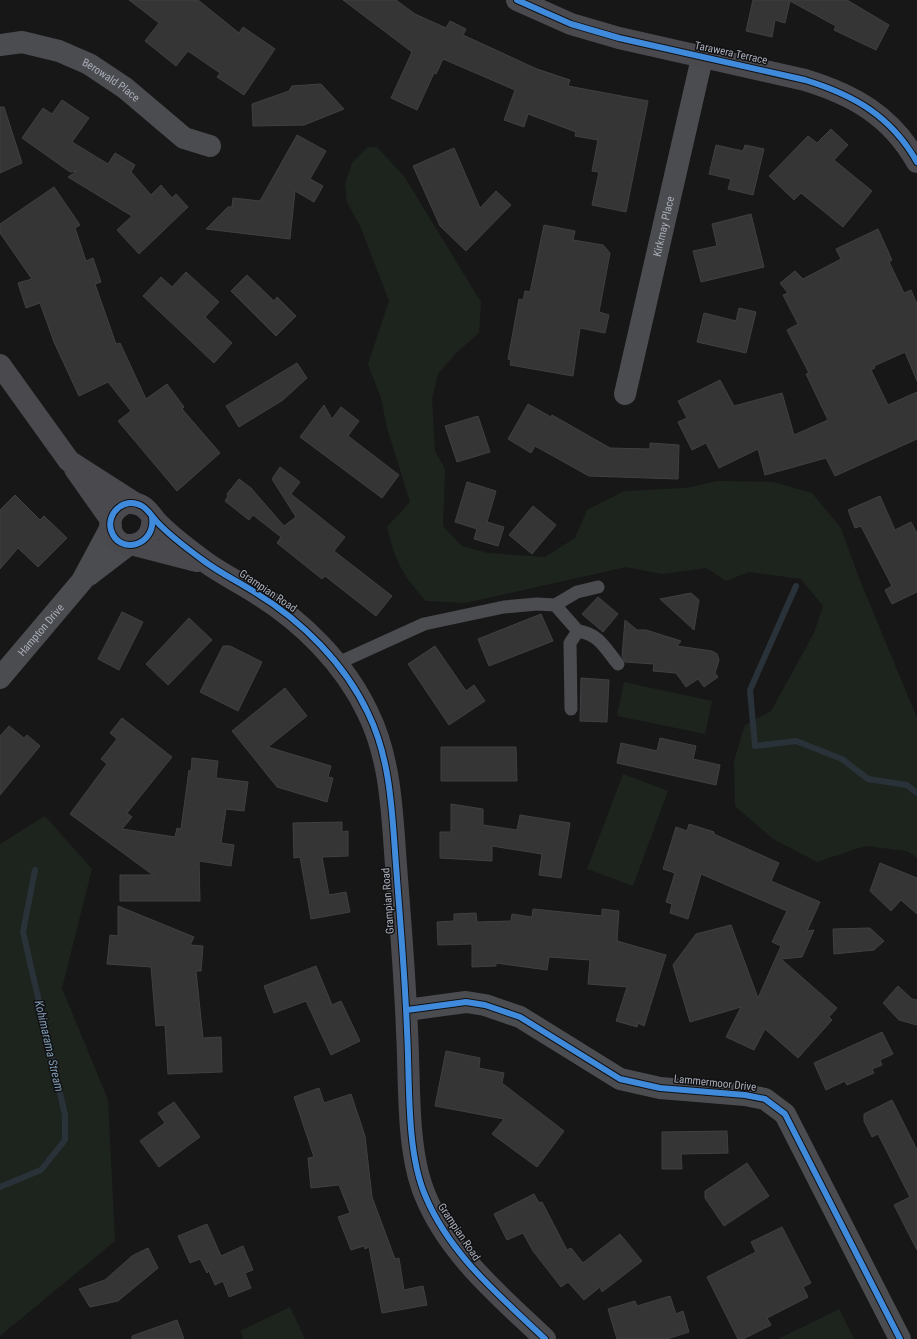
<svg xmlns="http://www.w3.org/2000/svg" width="917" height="1339" font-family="'Roboto Condensed',sans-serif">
  <rect width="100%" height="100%" fill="#171717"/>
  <!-- green -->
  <path fill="#1d241e" d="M 368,147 L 377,147 L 404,176 L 481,302 L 479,333 L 457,352 L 438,374 L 432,399 L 435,451 L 445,469 L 443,526 L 462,546 L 488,553 L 545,557 L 575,538 L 587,510 L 624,491 L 686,488 L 717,481 L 773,482 L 812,493 L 841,528 L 859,578 L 917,718 L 917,858 L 907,851 L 865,846 L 817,862 L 773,839 L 735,806 L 734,761 L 745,725 L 771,711 L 814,633 L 823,606 L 801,579 L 749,572 L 726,581 L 706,568 L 662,574 L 626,567 L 465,603 L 426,601 C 403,576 395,561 387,527 L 410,502 L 387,428 L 381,398 L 368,364 L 389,301 L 361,228 L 347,202 L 345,184 L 352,163 Z
    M 624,682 L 712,701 L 705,734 L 617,716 Z
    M 623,774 L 668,791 L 633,886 L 587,869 Z
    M 45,816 L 92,869 L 62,988 L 108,1100 L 115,1241 L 0,1336 L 0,844 Z
    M 290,1307 L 305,1339 L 244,1339 L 240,1331 Z
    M 839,1309 L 854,1339 L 778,1339 Z"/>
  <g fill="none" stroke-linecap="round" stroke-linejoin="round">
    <!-- stream -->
    <path stroke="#2a3239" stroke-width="6" d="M 796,586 L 750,690 L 755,746 L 796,741 L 842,759 L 868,779 L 907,785 L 917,793
      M 0,1187 L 41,1170 L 65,1140 L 65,1115 L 23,932 L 35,870"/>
  </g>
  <!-- building -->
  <path fill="#353536" stroke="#3f4043" d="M 129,0 L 198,0 L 239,33 L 243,27 L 275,49 L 244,95 L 217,77 L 220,73 L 188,51 L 176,66 L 145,41 L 159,23 Z
    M 343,0 L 396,0 L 415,14 L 446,28 L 450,21 L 466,29 L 463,35 L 537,69 L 570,80 L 568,86 L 648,101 L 626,212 L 592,205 L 599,172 L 592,171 L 598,140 L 575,136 L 576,132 L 528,114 L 524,127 L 504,120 L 515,90 L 443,59 L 436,74 L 434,73 L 417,110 L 391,98 L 412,52 Z
    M 753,0 L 847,0 L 889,25 L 876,50 L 834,30 L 836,26 L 790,1 L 785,23 L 775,20 L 772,37 L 746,31 Z
    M 321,84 L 344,109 L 304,125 L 253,126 L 252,104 L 289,91 L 292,86 Z
    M 62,100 L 89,118 L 72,142 L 108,164 L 115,153 L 135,165 L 131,172 L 151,195 L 161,185 L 172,198 L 176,194 L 188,207 L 139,254 L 117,230 L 132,216 L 68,177 L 77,171 L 70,172 L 22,138 L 43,108 L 52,114 Z
    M 0,107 L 4,107 L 22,163 L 0,173 Z
    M 831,129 L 848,145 L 834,160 L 872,191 L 843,227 L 801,193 L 794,200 L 769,176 L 808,136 L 817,143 Z
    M 297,135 L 326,151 L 310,179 L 323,186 L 314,202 L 295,191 L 290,239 L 206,229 L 228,207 L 232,207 L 233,198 L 260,201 Z
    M 716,145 L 743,151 L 745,145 L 764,149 L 753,195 L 728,189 L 731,179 L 709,174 Z
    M 454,148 L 480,208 L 496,191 L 511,205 L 466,251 L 440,226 L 413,166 Z
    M 54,187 L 80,225 L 75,228 L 86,261 L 93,258 L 101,282 L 95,284 L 116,344 L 120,343 L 146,399 L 167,384 L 184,407 L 182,409 L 220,453 L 177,491 L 118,421 L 131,411 L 108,382 L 79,396 L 54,342 L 40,303 L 26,308 L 18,283 L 32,279 L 0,233 L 0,224 Z
    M 751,214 L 764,267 L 701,282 L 693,251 L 717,246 L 712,224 Z
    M 544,225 L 575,231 L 573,240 L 603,245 L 610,253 L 599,312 L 609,315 L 605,333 L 580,328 L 573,376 L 510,365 L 511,360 L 508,359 L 519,299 L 523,300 L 525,291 L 530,292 Z
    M 878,229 L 892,260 L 889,262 L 904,293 L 911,290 L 917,304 L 917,381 L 905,352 L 874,366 L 875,368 L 871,370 L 888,405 L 917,392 L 917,439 L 835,476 L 826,458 L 765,475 L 758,449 L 719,468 L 706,443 L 692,450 L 678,422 L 687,418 L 678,401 L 720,380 L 734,406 L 782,393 L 794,435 L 828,420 L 806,374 L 809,373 L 787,330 L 798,324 L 783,295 L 788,293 L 780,283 L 795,271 L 803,279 L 841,259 L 836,249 Z
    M 186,272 L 219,302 L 205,317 L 232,343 L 214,363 L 143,296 L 161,277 L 172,287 Z
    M 247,275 L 274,301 L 277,297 L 296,316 L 276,336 L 231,291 Z
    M 739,308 L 756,312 L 746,353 L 697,342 L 704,313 L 736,321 Z
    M 297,363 L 307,378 L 283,400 L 239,427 L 226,406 Z
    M 528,404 L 551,417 L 552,415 L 610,448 L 650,449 L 650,443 L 679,445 L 678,479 L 589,476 L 535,446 L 531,453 L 508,439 Z
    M 324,405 L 332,419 L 341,407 L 359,421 L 348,436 L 399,475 L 382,498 L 300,437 Z
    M 478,416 L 490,452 L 457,462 L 445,426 Z
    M 280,467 L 300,482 L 291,494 L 345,537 L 334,551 L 392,596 L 376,616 L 325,576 L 322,579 L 277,543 L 281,537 L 253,515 L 249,520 L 225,501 L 228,496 L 227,494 L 239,479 L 251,488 L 284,526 L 296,517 L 272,479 Z
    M 467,482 L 496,491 L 487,522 L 504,527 L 498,546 L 474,539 L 477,529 L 455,522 Z
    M 15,495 L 40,520 L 44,516 L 67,538 L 38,567 L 18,548 L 0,569 L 0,510 Z
    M 880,496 L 895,530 L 911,522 L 917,533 L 917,592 L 892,604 L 885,590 L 892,586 L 861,526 L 855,528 L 848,510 Z
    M 533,506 L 556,525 L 532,554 L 509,535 Z
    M 691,593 L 699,600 L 694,630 L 660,599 Z
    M 598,597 L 618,614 L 603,632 L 582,614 Z
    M 122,612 L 143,622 L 119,670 L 98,659 Z
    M 541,614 L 553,641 L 489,666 L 478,639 Z
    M 189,618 L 212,640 L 168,685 L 146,664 Z
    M 625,620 L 637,630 L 646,630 L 681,641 L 677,646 L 712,651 L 717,654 L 719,660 L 715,673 L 718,677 L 704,687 L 698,679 L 686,687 L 676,673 L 653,671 L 654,664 L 625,662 L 622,656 Z
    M 223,646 L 230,646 L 262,662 L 238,711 L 200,692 Z
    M 435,646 L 466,691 L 474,685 L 485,701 L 449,725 L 408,664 Z
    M 581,678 L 609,680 L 607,722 L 580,721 Z
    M 285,688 L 307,716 L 268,747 L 331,766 L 328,777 L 333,778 L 327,802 L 277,787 L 232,731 Z
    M 122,718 L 172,757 L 127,813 L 132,817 L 122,829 L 175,837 L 177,828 L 181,829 L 189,770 L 191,772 L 192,758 L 218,761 L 216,778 L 248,782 L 244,811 L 226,809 L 221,843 L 234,845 L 231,866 L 199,861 L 200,901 L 120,901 L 120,875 L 153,875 L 70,814 L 107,764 L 101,759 L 117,739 L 110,733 Z
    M 9,726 L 24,738 L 27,735 L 40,746 L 0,795 L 0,736 Z
    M 660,738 L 696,746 L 693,759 L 720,765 L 716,785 L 617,763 L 621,743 L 657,751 Z
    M 441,747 L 516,747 L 517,781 L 441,781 Z
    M 451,804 L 483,809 L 483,825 L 517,830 L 520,815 L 570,823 L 561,878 L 539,875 L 542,854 L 492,846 L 492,861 L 440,858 L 440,832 L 451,832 Z
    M 342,822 L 342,832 L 348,831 L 348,856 L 322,857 L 329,895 L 346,892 L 350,912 L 311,919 L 300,857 L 294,858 L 293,823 Z
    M 689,824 L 714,832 L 714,834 L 779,863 L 771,881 L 820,902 L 807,931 L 814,930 L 802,957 L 781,959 L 837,1008 L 829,1017 L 832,1020 L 798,1058 L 765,1029 L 754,1050 L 726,1037 L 741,1007 L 690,1022 L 673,965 L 696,934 L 731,925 L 758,998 L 781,946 L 772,942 L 787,911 L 701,874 L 688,919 L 670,913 L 672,904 L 666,902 L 675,873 L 663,869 L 676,827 L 687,831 Z
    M 880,863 L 917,878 L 917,914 L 901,900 L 891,911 L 870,891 Z
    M 118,906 L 194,937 L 190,945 L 203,946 L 201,971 L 196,971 L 203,1038 L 221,1037 L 222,1072 L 168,1074 L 165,1025 L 156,1026 L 151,967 L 107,964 L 110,935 L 118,936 Z
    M 533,909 L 602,916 L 602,909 L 619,911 L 617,941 L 666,955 L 644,1026 L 638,1023 L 637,1027 L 616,1021 L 627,987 L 588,984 L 590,960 L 549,957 L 547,970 L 496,963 L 496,966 L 472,967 L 472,944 L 438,945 L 437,922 L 454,921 L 454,914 L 476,913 L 477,922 L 511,921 L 512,914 L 532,917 Z
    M 870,928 L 884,941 L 874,950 L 834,954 L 833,929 Z
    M 316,966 L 332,1005 L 341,1001 L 360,1041 L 331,1055 L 306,1001 L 274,1013 L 264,986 Z
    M 898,986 L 912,999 L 917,1000 L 917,1025 L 899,1020 L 883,1003 Z
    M 882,1032 L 893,1054 L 880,1060 L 882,1065 L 872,1069 L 874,1073 L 847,1085 L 845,1081 L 826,1090 L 814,1063 Z
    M 446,1051 L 480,1058 L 479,1068 L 504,1073 L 502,1083 L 564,1131 L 537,1167 L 492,1134 L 504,1119 L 435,1106 Z
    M 319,1088 L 324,1103 L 351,1094 L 365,1136 L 372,1197 L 395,1259 L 399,1258 L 404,1290 L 423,1286 L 427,1305 L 382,1313 L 369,1247 L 365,1249 L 364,1246 L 351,1250 L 338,1217 L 350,1213 L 339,1185 L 311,1188 L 308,1158 L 314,1157 L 294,1097 Z
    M 892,1100 L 917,1150 L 917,1250 L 894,1205 L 910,1197 L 878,1134 L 872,1137 L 864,1121 L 864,1114 Z
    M 174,1102 L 200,1137 L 159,1167 L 140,1141 L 165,1123 L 158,1113 Z
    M 727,1131 L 728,1153 L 681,1154 L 682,1169 L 662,1169 L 662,1132 Z
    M 747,1163 L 769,1196 L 724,1226 L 705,1198 L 705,1191 Z
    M 534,1194 L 539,1203 L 542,1202 L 567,1250 L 571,1248 L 583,1263 L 620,1234 L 642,1261 L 602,1292 L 600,1287 L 584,1300 L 568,1282 L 561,1287 L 533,1251 L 523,1233 L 507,1240 L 494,1214 Z
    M 207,1224 L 221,1256 L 243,1246 L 253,1270 L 245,1273 L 251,1288 L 229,1297 L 223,1281 L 215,1285 L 209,1271 L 207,1273 L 200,1259 L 190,1263 L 178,1236 Z
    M 782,1227 L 811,1283 L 803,1287 L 808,1297 L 767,1318 L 771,1325 L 743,1339 L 738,1339 L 707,1277 L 756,1252 L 751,1242 Z
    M 148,1248 L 158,1268 L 118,1301 L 90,1307 L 79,1289 L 105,1280 L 132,1256 Z
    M 670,1296 L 676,1314 L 683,1311 L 689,1332 L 667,1339 L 617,1339 L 608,1309 L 635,1301 L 637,1306 Z
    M 177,1320 L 184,1339 L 132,1339 L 132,1336 Z"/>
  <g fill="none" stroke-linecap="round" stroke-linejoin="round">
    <!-- lane -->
    <path stroke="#4b4c50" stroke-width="13" d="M 555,605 L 577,592 L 598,587
      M 336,664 L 424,624 L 504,607 L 537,604 L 555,605 L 578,631 C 599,634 605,648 618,664
      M 571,709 L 570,643 L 578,631"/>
    <!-- street -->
    <g stroke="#4b4c50" stroke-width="22">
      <path id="s1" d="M 0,45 L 22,42 L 59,51 L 89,64 L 125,88 L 184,138 L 210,146"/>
      <path id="s2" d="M 625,394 L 702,58"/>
      <path d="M 89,575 L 128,545"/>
      <path id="s3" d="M 0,678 L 82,581 L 111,527"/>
      <path d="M 407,1010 L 466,1002 L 485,1005 L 520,1017 L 620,1079 L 660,1088 L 745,1095 L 765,1099 L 785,1114 L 900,1339"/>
    </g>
    <!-- secondary -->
    <path stroke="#4a4a4e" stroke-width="22" d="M 517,0 L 571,24 L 619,38 L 805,80 C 854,95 891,116 917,162
      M 0,365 L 69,461 L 136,504
      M 75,469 L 111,520
      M 152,517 C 156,546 119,556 111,530 C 106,512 126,496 142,506 C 149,510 154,520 161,526 C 174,539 189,550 204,561 C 220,573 239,582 256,593 C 302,621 345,664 368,713 C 391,760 392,813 396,865 C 400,920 405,975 407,1031 C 410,1081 406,1150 425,1195 C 449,1254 500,1296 545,1339
      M 135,545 L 197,561"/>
    <defs>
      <path id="cycleway" d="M 517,0 L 571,24 L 619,38 L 805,80 C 854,95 891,116 917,162
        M 152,517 C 156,546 119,556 111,530 C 106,512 126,496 142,506 C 149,510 154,520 161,526 C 174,539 189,550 204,561 C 220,573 239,582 256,593 C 302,621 345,664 368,713 C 391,760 392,813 396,865 C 400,920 405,975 407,1031 C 410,1081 406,1150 425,1195 C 449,1254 500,1296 545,1339
        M 407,1010 L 466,1002 L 485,1005 L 520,1017 L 620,1079 L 660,1088 L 745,1095 L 765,1099 L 785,1114 L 900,1339"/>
    </defs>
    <!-- cycleway casing -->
    <use href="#cycleway" stroke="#111113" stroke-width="8"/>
    <!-- cycleway -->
    <use href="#cycleway" stroke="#408adc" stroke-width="6"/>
  </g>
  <g text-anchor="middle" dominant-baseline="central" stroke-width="3" stroke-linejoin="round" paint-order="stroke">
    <!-- street labels -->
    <g font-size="11" fill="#a8adb8" stroke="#111113">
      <text transform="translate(731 53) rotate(12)">Tarawera Terrace</text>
      <text stroke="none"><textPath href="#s1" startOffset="120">Berowald Place</textPath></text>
      <text stroke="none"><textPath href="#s2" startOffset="172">Kirkmay Place</textPath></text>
      <text transform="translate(268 591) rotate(34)">Grampian Road</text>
      <text stroke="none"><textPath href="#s3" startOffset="63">Hampton Drive</textPath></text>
      <text transform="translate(388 901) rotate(-94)">Grampian Road</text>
      <text transform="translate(715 1083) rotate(6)">Lammermoor Drive</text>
      <text transform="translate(459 1232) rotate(56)">Grampian Road</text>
    </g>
    <!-- water labels -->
    <g font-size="12" font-style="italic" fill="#7f9bb3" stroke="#111113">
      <text transform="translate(49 1046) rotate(77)">Kohimarama Stream</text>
    </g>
  </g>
</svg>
